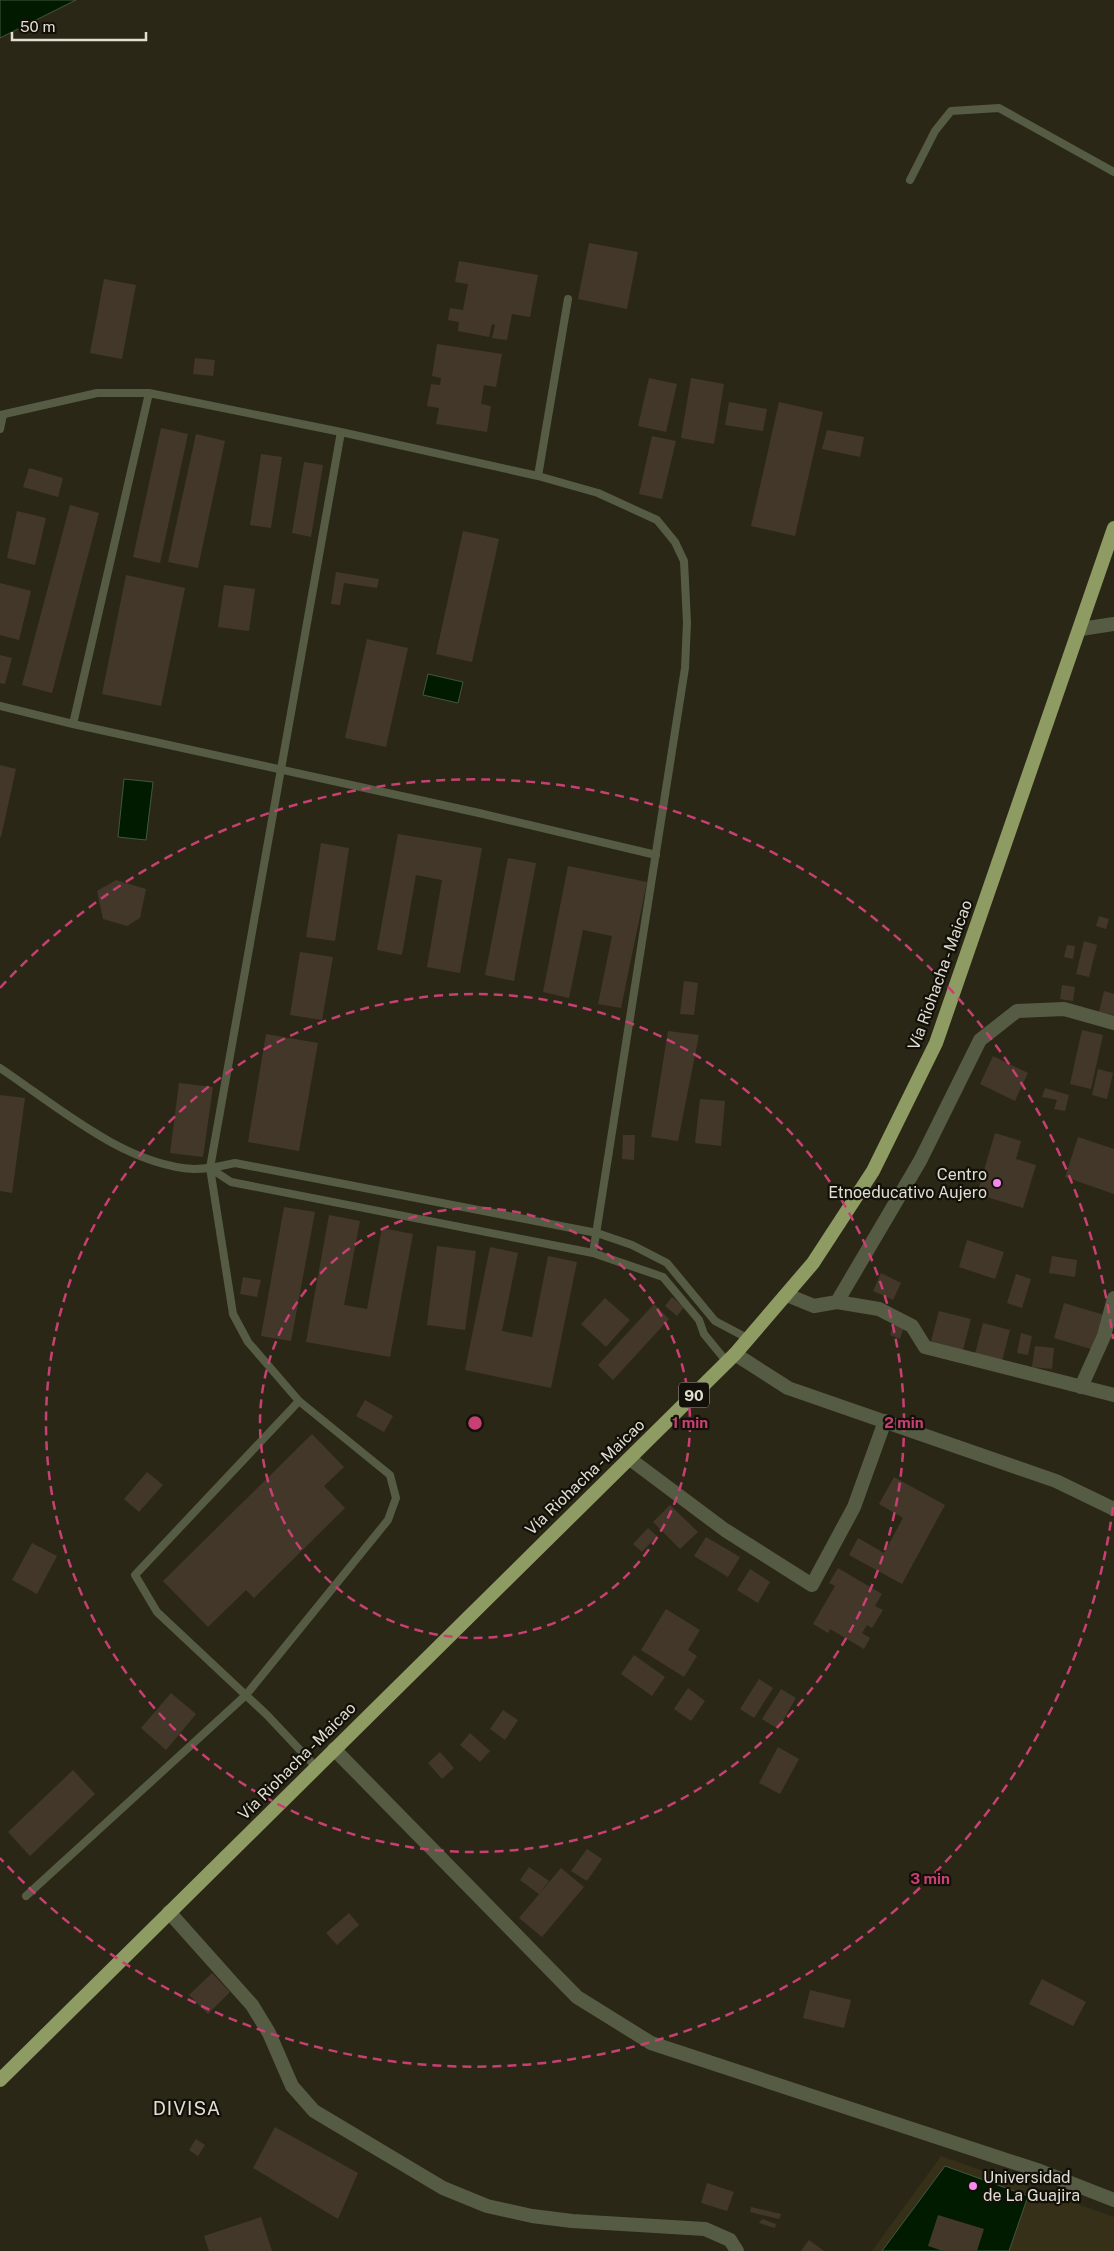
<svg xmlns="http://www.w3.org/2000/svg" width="1114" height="2251" font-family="'Public Sans',sans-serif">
  <rect width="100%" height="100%" fill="#2b2716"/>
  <!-- built -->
  <path fill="#373018" d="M 941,2156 L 1114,2217 L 1114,2251 L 872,2251 Z"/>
  <!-- water -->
  <path fill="#001b00" stroke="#445640" d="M 0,0 L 76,0 L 0,38 Z
    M 428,674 L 463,682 L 458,703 L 423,695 Z
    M 124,779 L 153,782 L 146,840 L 118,837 Z
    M 945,2166 L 1028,2196 L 1009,2251 L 882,2251 Z"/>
  <!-- building -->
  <path fill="#433729" d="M 589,243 L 638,252 L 627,309 L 578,299 Z
    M 459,261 L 538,275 L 530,317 L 512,314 L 507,340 L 492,338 L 495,325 L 492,324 L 489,337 L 458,331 L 459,322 L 448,320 L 450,308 L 463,310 L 468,284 L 455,282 Z
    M 104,279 L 136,285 L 122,359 L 90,353 Z
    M 437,344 L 502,354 L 496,387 L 484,385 L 481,404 L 491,406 L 487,432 L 436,424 L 439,408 L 427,406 L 431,384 L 440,385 L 441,378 L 432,376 Z
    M 195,358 L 215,360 L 213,376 L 193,374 Z
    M 649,378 L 677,384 L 666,432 L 638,426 Z
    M 691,378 L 724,384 L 714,444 L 681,438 Z
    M 729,402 L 767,409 L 763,431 L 725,425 Z
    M 779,402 L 823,412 L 795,536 L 751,526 Z
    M 161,428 L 188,434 L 160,563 L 133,557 Z
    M 827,430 L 864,437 L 860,457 L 822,449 Z
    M 196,434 L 225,441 L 198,568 L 168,562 Z
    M 652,436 L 676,441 L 662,499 L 639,494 Z
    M 261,454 L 282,457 L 271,528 L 250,525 Z
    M 304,462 L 323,465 L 311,537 L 292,533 Z
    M 29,468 L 63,478 L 58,497 L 23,487 Z
    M 70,505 L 99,513 L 52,693 L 22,685 Z
    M 17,511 L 46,518 L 35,565 L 7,558 Z
    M 463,531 L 499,539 L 472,662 L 436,654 Z
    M 336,572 L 379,579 L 377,588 L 344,583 L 340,605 L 331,604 Z
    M 126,575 L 185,588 L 161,706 L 102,694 Z
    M 0,583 L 31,591 L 19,640 L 0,635 Z
    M 224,585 L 255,589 L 249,631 L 218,627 Z
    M 367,639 L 408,648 L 386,747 L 345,738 Z
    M 0,655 L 12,658 L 5,684 L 0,683 Z
    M 0,765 L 16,769 L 1,837 L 0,837 Z
    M 398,834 L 482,848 L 460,973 L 427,967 L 442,880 L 416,875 L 402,955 L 377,950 Z
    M 321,843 L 349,848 L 335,941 L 306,937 Z
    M 508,858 L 536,863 L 514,981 L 485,975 Z
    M 568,866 L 647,882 L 621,1008 L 598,1004 L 612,936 L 583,930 L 569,998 L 543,992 Z
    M 116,880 L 146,889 L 140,918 L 127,926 L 103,919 L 97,891 Z
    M 1099,916 L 1109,919 L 1106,929 L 1096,926 Z
    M 1084,941 L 1097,945 L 1089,977 L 1076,974 Z
    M 1067,945 L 1075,946 L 1073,959 L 1064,957 Z
    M 300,952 L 333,957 L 322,1020 L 290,1015 Z
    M 684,981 L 698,983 L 694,1015 L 680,1014 Z
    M 1062,985 L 1075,987 L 1073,1001 L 1060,999 Z
    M 1104,991 L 1114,994 L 1114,1015 L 1099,1012 Z
    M 1082,1030 L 1103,1035 L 1091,1089 L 1070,1084 Z
    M 668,1031 L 699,1035 L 678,1141 L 651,1137 Z
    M 266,1034 L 318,1043 L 299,1151 L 248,1142 Z
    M 993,1056 L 1028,1073 L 1015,1101 L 980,1084 Z
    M 1098,1069 L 1113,1073 L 1107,1099 L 1092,1095 Z
    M 179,1083 L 213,1087 L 203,1157 L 170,1153 Z
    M 1045,1088 L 1069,1095 L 1065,1111 L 1054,1109 L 1057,1100 L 1042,1097 Z
    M 0,1095 L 25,1098 L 12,1193 L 0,1191 Z
    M 700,1099 L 725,1101 L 721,1146 L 695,1143 Z
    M 995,1133 L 1021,1141 L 1016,1159 L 1036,1165 L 1023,1208 L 977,1194 Z
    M 623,1135 L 635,1135 L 634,1160 L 622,1159 Z
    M 1078,1137 L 1114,1149 L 1114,1194 L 1065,1177 Z
    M 284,1207 L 315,1212 L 291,1341 L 261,1336 Z
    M 329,1215 L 360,1221 L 344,1305 L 367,1309 L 382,1228 L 413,1234 L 390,1357 L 306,1342 Z
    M 967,1240 L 1004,1252 L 995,1279 L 959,1267 Z
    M 437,1246 L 476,1251 L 465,1330 L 427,1325 Z
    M 490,1247 L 518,1253 L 502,1331 L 532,1337 L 548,1256 L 577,1262 L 551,1388 L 465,1370 Z
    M 1052,1256 L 1077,1260 L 1075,1277 L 1049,1273 Z
    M 881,1273 L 901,1283 L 893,1300 L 873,1291 Z
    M 1016,1274 L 1031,1279 L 1022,1308 L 1007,1303 Z
    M 243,1277 L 261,1280 L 257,1297 L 240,1294 Z
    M 672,1297 L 684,1307 L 677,1316 L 665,1306 Z
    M 605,1298 L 630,1320 L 606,1347 L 581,1324 Z
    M 1064,1303 L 1104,1315 L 1094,1350 L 1054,1338 Z
    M 654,1304 L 669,1319 L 613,1380 L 598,1365 Z
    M 939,1311 L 971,1319 L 963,1350 L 931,1341 Z
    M 895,1320 L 905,1324 L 900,1339 L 890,1335 Z
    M 983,1323 L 1010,1330 L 1002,1361 L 975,1354 Z
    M 1021,1333 L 1032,1336 L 1028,1355 L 1017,1353 Z
    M 1035,1346 L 1054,1348 L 1052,1369 L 1032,1367 Z
    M 365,1400 L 393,1416 L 384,1432 L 356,1416 Z
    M 312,1434 L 344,1467 L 324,1486 L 345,1508 L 254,1598 L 246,1590 L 208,1627 L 163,1581 Z
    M 147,1472 L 163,1485 L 139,1512 L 124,1499 Z
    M 894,1477 L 945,1505 L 902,1584 L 849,1555 L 858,1538 L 884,1553 L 903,1518 L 879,1504 Z
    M 670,1505 L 698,1532 L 680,1549 L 653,1522 Z
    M 648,1528 L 657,1536 L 642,1552 L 633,1544 Z
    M 706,1537 L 740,1557 L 728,1577 L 694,1556 Z
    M 32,1543 L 57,1556 L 37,1594 L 12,1580 Z
    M 838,1568 L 882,1594 L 875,1606 L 883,1610 L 872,1628 L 867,1625 L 862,1633 L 870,1638 L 864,1649 L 830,1629 L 828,1633 L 813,1624 L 835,1586 L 829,1583 Z
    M 750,1569 L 770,1582 L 758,1603 L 737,1590 Z
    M 666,1609 L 700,1630 L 688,1650 L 697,1656 L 684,1677 L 641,1650 Z
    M 634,1655 L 665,1677 L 652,1696 L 621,1674 Z
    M 759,1679 L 773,1688 L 754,1718 L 740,1709 Z
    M 688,1688 L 705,1701 L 691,1721 L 674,1709 Z
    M 781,1689 L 796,1698 L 778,1729 L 762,1719 Z
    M 171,1693 L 196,1714 L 166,1750 L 141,1728 Z
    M 503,1710 L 518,1720 L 505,1740 L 490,1729 Z
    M 470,1733 L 490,1751 L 480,1762 L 460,1745 Z
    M 778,1747 L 799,1759 L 780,1794 L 759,1783 Z
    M 440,1752 L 454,1768 L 442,1779 L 428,1763 Z
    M 73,1770 L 95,1794 L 30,1856 L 8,1832 Z
    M 587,1849 L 602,1859 L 587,1881 L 571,1871 Z
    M 529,1867 L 549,1881 L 539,1894 L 520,1880 Z
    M 561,1868 L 584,1887 L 542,1937 L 519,1918 Z
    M 349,1913 L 359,1925 L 337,1945 L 326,1933 Z
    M 212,1973 L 230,1992 L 208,2014 L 189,1995 Z
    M 1042,1979 L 1086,2002 L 1073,2026 L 1029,2004 Z
    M 810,1990 L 851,2000 L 844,2028 L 803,2018 Z
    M 275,2127 L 358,2173 L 338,2219 L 253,2168 Z
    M 196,2139 L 205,2145 L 198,2156 L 189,2150 Z
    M 707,2183 L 734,2192 L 727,2211 L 701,2203 Z
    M 751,2207 L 781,2214 L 779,2219 L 750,2212 Z
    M 938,2215 L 984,2229 L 977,2251 L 943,2251 L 928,2246 Z
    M 261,2217 L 272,2251 L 209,2251 L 204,2236 Z
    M 762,2219 L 776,2224 L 775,2228 L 759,2223 Z
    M 809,2240 L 824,2251 L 801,2251 Z"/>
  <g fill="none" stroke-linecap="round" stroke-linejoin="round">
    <!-- service -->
    <path stroke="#565c44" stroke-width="8" d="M 910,180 L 935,131 L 951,111 L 999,108 L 1114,172
      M 0,415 L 97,393 L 149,393 L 341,432 L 538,476 L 598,493 L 657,520 L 675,542 L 684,561 L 687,623 L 685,668 L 593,1253
      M 0,429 L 3,415
      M 538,476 L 568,299
      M 0,706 L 73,724 L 479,813 L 656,855
      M 73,724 L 149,393
      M 0,1068 C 57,1106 124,1165 194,1169 C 208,1169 222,1166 235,1163 L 597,1233 L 632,1245 L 667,1263 L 715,1321 L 749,1339
      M 210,1168 L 231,1182 L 593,1253 L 663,1277 L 699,1320 L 704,1334 L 727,1362
      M 299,1401 L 135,1575 L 157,1612 L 267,1715 L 316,1767
      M 26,1896 L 246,1695 L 388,1520 L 396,1498 L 390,1475 L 299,1401 L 248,1342 L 233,1314 L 210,1168 L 341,432"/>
    <!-- minor -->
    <path stroke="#565c44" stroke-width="14" d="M 1081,629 L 1114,624
      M 787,1295 L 814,1306 L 837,1302 L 920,1161 L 980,1040 L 1017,1011 L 1064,1009 L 1114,1023
      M 837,1302 L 879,1309 L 912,1326 L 925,1347 L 1114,1395
      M 735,1354 L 788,1388 L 1056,1481 L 1114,1509
      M 1081,1387 L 1104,1336 L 1114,1298
      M 630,1459 L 725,1530 L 812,1585 L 854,1507 L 885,1421
      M 334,1749 L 577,1997 L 651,2043 L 1040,2171 L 1114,2200
      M 169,1912 L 252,2005 L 269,2033 L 292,2086 L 314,2111 L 443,2188 L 487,2206 L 532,2216 L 572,2221 L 705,2229 L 730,2240 L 737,2251"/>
    <!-- trunk -->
    <path stroke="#8e9c64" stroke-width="14" d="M 0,2080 L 735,1354 L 813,1263 L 873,1171 L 936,1043 L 1114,528"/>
  </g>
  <!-- distance rings -->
  <g fill="none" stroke="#c84073" stroke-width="2.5" stroke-dasharray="9 6">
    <circle cx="475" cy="1423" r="215"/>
    <circle cx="475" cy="1423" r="429"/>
    <path d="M1113 1507A644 644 0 0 1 0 1858M0 988A644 644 0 0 1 1113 1339"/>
  </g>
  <!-- markers -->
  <g fill="#f689ed" stroke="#121008" stroke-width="2">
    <circle cx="997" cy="1183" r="5"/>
    <circle cx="973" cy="2186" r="5"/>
  </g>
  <g text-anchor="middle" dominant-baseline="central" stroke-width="4.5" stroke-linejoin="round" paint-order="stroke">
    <!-- shield labels -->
    <rect fill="#121008" stroke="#a3a097" stroke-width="1" x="679" y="1382.5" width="30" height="25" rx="4"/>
    <g font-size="15" font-weight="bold" fill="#e1ded4">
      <text x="694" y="1395">90</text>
    </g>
    <!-- street labels -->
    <g font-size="16" fill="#e1ded4" stroke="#121008">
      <text transform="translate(940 975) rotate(-70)">Vía Riohacha - Maicao</text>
      <text transform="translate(585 1477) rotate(-44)">Vía Riohacha - Maicao</text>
      <text transform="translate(297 1761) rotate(-45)">Vía Riohacha - Maicao</text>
    </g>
    <!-- poi labels -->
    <g font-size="16" fill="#e1ded4" stroke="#121008" text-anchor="end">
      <text x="987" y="1174">Centro<tspan x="987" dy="18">Etnoeducativo Aujero</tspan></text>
      <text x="983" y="2177" text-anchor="start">Universidad<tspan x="983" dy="18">de La Guajira</tspan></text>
    </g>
    <!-- quarter labels -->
    <g font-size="19" letter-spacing="1" fill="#e1ded4" stroke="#121008">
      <text x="187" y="2108">DIVISA</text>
    </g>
  </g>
  <circle cx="475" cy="1423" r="8" fill="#c84073" stroke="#121008" stroke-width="2.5"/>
  <g font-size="15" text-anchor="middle" font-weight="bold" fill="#c84073" stroke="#121008" stroke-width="4.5" stroke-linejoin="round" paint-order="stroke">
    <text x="690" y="1428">1 min</text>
    <text x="904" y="1428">2 min</text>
    <text x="930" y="1884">3 min</text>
  </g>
  <!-- scale -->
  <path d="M12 32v8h134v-8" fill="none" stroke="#e1ded4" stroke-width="2.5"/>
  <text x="20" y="32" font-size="15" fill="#e1ded4" stroke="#121008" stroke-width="4" paint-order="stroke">50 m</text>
</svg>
